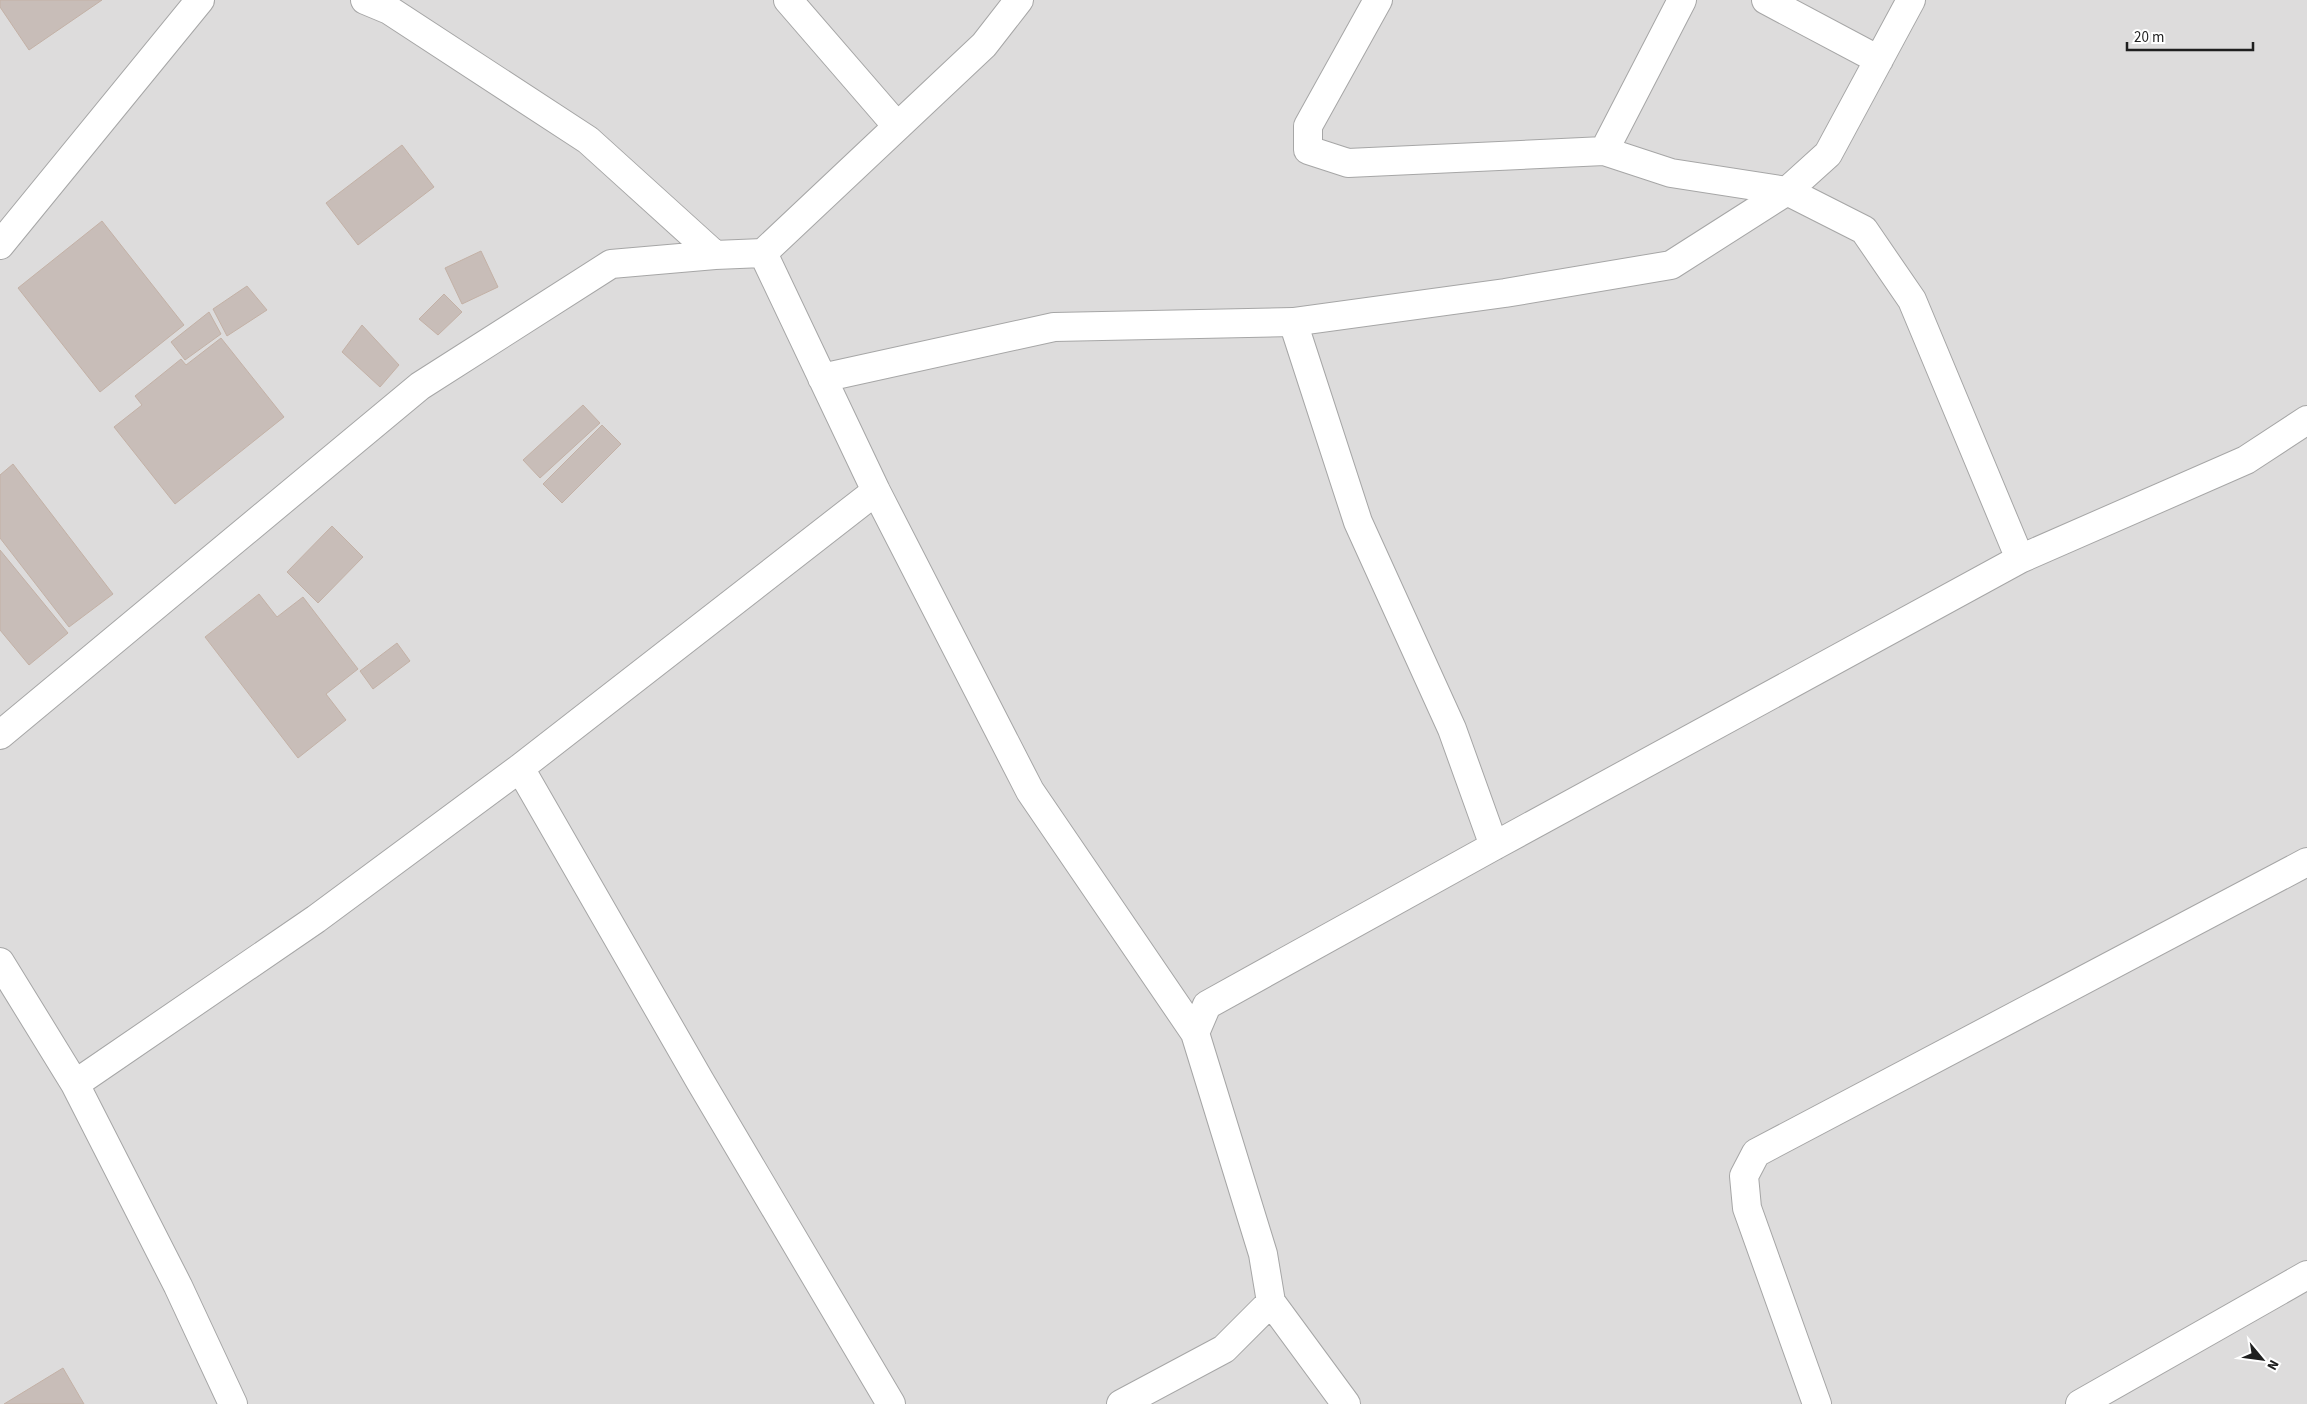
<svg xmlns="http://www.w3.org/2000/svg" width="2307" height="1404" font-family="'Source Sans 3',sans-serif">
  <rect width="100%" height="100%" fill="#f0ece5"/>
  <!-- residential -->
  <path fill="#dddcdc" d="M 0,0 L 2307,0 L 2307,1404 L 0,1404 Z"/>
  <!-- building -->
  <path fill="#c8bdb8" stroke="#c3b1a6" d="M 0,0 L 102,0 L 29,50 L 0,7 Z
    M 402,145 L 434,187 L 358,245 L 326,203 Z
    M 102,221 L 184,325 L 100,392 L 18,288 Z
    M 481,251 L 498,287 L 462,304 L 445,268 Z
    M 247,286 L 267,310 L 227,336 L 213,309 Z
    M 444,294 L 462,312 L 438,335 L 419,319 Z
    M 209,312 L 221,334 L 185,360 L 171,342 Z
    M 362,325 L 399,365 L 380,387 L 342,352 Z
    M 221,338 L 284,417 L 175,504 L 114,427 L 142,405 L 135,396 L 181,359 L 186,365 Z
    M 583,405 L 600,423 L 540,478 L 523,460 Z
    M 602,425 L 621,444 L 562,503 L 543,484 Z
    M 13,464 L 113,594 L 69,627 L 0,538 L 0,475 Z
    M 332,526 L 363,557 L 318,603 L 287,572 Z
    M 0,550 L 68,633 L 29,665 L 0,630 Z
    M 259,594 L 277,617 L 303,597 L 358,669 L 326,694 L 346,720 L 298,758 L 205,637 Z
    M 397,643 L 410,661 L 373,689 L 360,671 Z
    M 63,1368 L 84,1404 L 4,1404 Z"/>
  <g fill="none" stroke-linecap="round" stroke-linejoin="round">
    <defs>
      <path id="minor" d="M 365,0 L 389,10 L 588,140 L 715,255
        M 788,0 L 897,126
        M 1378,0 L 1308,126 L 1308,150 L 1348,163 L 1604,151 L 1671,173 L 1787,191 L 1864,230 L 1912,300 L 2020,559
        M 1766,0 L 1879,60
        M 1604,151 L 1682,0
        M 0,245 L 200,0
        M 763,253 L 876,491 L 1030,791 L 1195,1033
        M 1293,322 L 1358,522 L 1452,729 L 1494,846
        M 822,378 L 1054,327 L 1293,322 L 1505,293 L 1671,265 L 1787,191 L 1828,154 L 1911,0
        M 0,735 L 420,386 L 611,264 L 715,255 L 763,253 L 984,45 L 1019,0
        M 520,768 L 700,1081 L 891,1404
        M 0,962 L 75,1084 L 178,1286 L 233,1404
        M 75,1084 L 316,919 L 520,768 L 876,491
        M 1271,1302 L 1346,1404
        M 1121,1404 L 1224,1349 L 1271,1302 L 1263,1254 L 1195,1033 L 1207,1005 L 1494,846 L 2020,559 L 2246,460 L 2307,420
        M 1817,1404 L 1747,1208 L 1744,1176 L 1756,1153 L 2307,862
        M 2080,1404 L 2307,1275"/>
    </defs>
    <!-- minor casing -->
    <use href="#minor" stroke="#a6a6a6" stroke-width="30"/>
    <!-- minor -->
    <use href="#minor" stroke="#fff" stroke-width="28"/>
  </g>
  <!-- north arrow -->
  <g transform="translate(2262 1359) rotate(119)" stroke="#ffffff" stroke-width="4" paint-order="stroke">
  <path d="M0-4L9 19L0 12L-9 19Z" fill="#1f1f1f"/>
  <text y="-8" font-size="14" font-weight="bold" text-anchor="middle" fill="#1f1f1f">N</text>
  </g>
  <!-- scale -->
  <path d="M2127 42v8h126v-8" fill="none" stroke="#1f1f1f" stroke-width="2.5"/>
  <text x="2134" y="42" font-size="15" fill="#1f1f1f" stroke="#ffffff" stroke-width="4" paint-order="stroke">20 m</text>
</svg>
